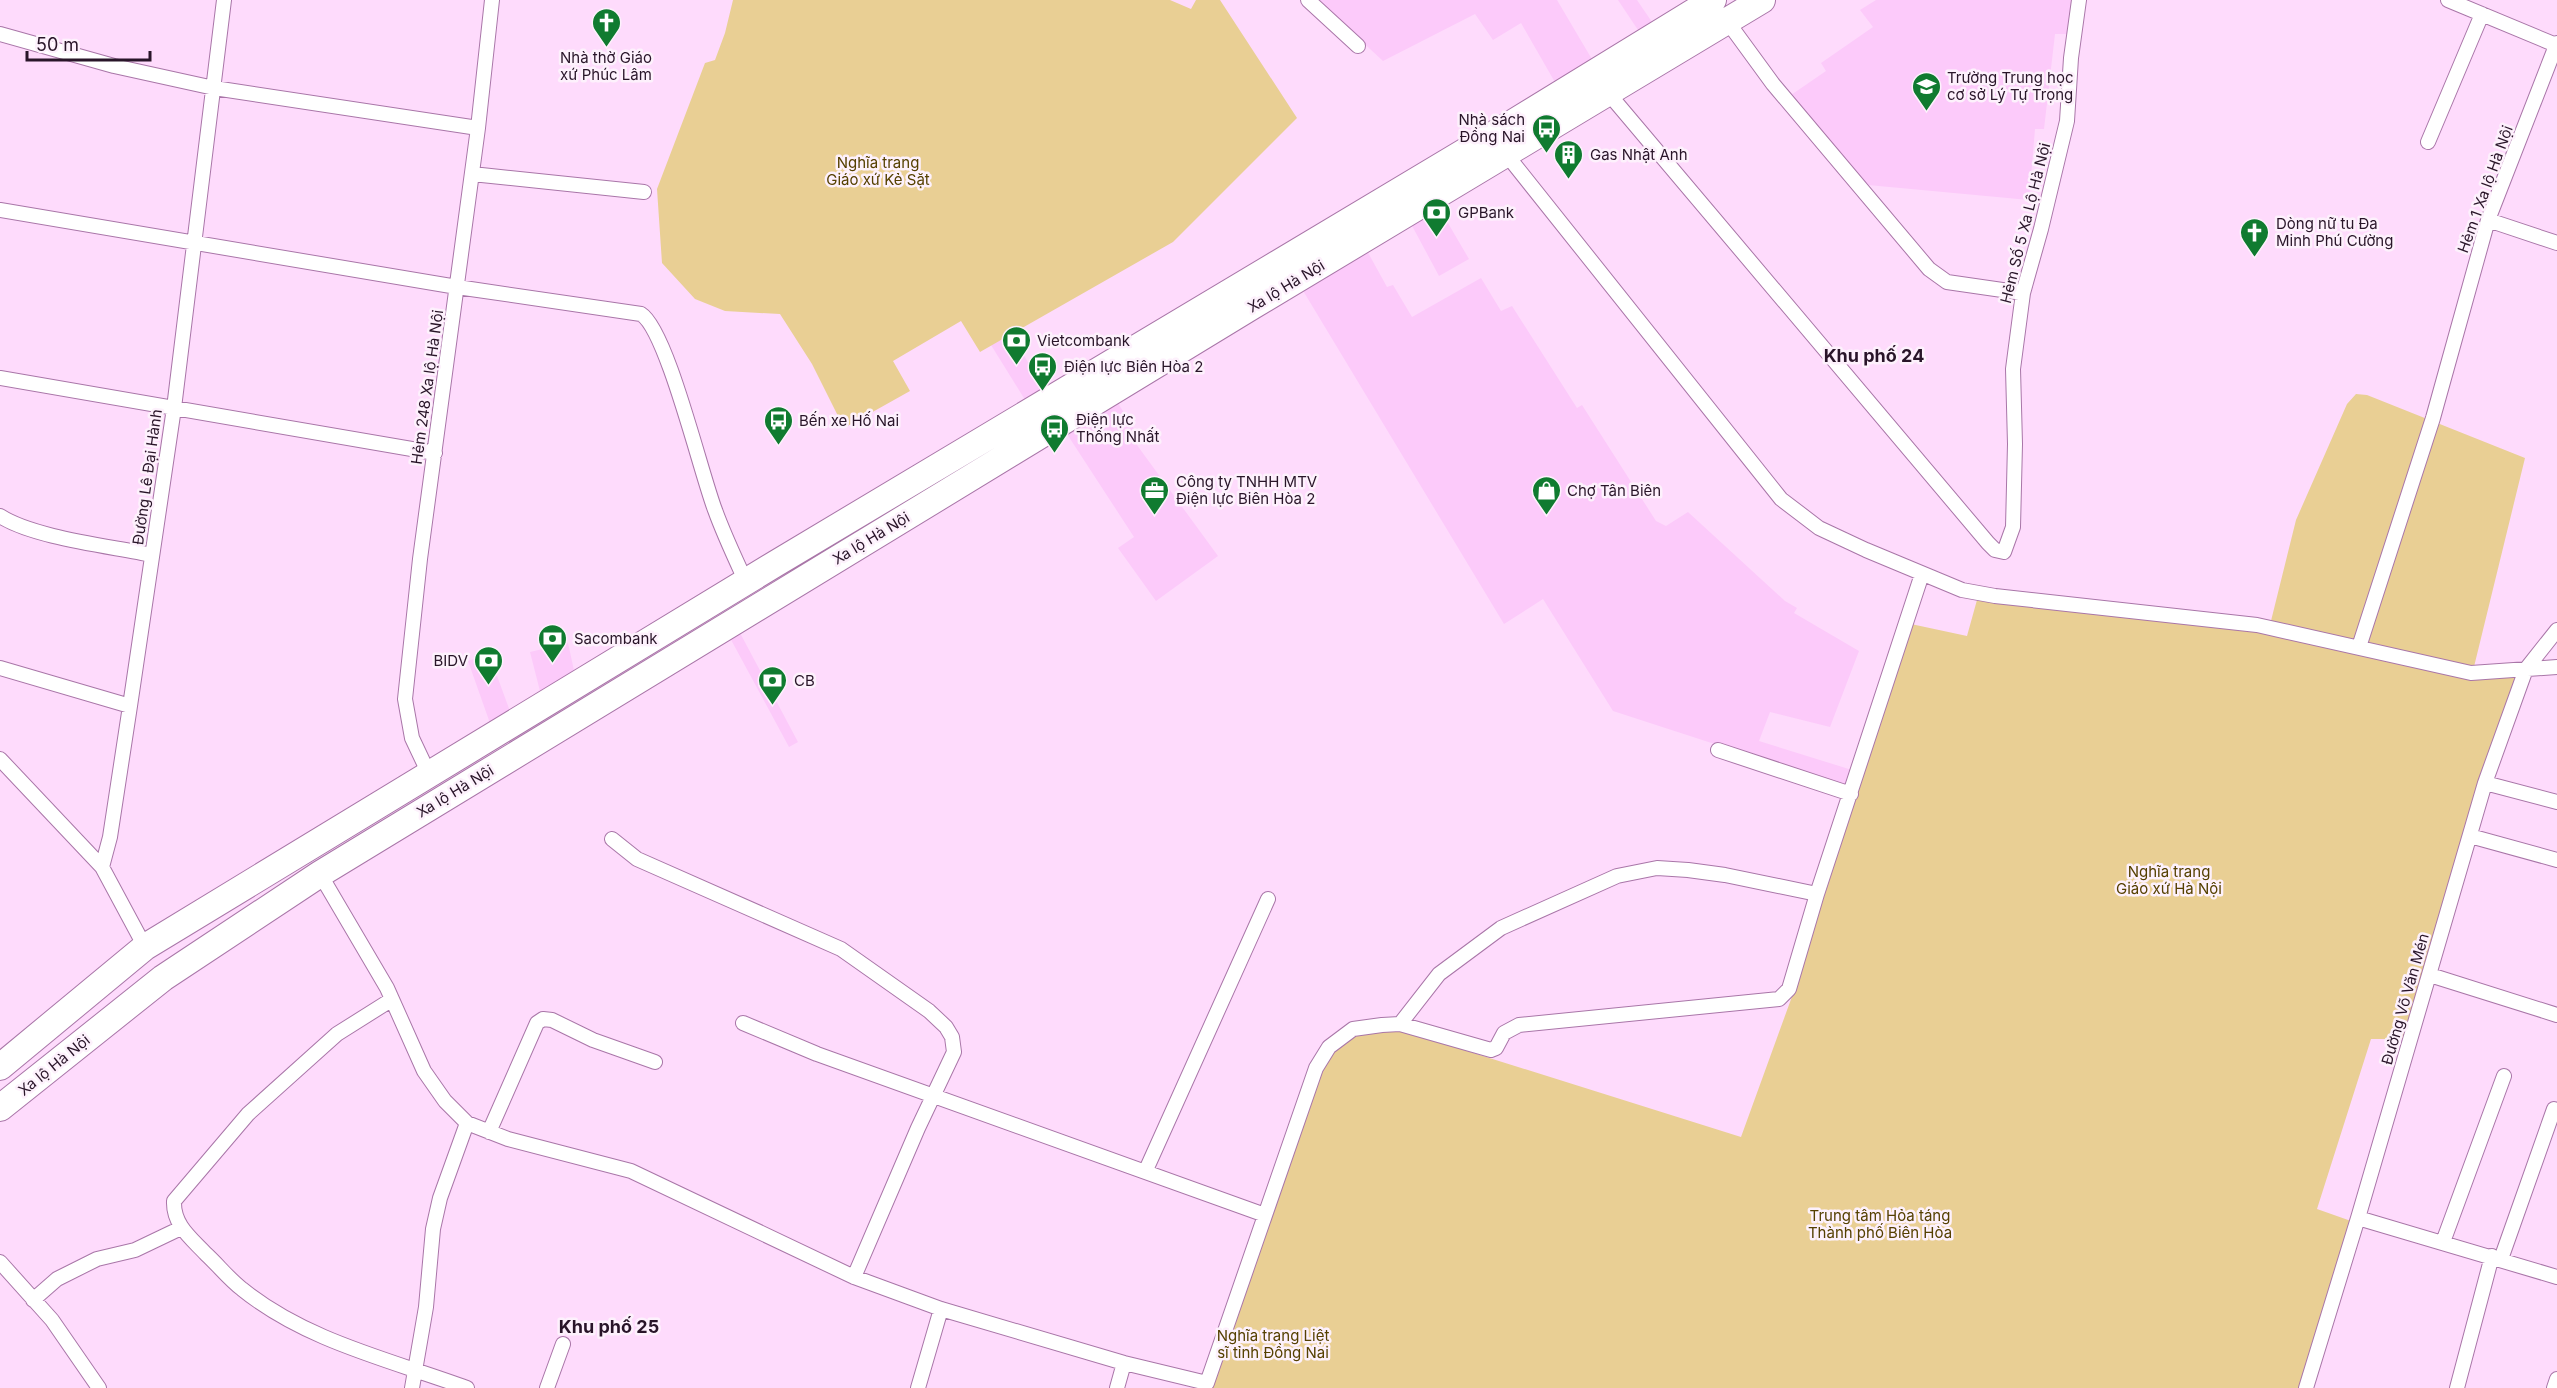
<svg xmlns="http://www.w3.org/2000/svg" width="2557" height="1388" font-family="Inter,sans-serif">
  <rect width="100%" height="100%" fill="#fedbfc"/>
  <!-- built -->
  <path fill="#fccafa" d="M 1317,0 L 1557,0 L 1593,61 L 1556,84 L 1521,23 L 1493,40 L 1475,14 L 1383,61 Z
    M 1618,0 L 1637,0 L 1654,25 L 1640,33 Z
    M 1876,0 L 2073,0 L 2068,34 L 2055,34 L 2044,129 L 2035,129 L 2029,200 L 1868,185 L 1791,95 L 1826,71 L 1821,63 L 1873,27 L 1860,10 Z
    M 1438,206 L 1469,259 L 1439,276 L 1410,222 Z
    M 1366,249 L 1387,287 L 1393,285 L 1412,317 L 1481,278 L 1501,311 L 1512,306 L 1577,408 L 1582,405 L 1656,521 L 1666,526 L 1688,512 L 1785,601 L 1797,608 L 1794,613 L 1859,651 L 1830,727 L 1770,712 L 1759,741 L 1852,770 L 1847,787 L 1613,711 L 1543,599 L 1504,624 L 1302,289 Z
    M 1011,334 L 1046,392 L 1027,403 L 991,345 Z
    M 1116,400 L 1139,437 L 1134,441 L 1218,556 L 1156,601 L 1118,548 L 1134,537 L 1065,431 Z
    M 739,631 L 798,742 L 789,747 L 729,636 Z
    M 568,643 L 575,675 L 541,695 L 530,652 Z
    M 489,654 L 511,714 L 491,726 L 468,661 Z"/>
  <!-- green -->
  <path fill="#e9cf94" d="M 733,0 L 1170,0 L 1191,9 L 1196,0 L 1220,0 L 1297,118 L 1173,242 L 980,352 L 961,321 L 893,361 L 910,391 L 844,428 L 812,364 L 780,314 L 725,311 L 695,299 L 662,263 L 657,189 L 705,63 L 715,60 L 725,33 Z
    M 2356,394 L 2367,395 L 2525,458 L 2471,679 L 2517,675 L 2404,1039 L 2371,1039 L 2317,1209 L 2351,1221 L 2300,1388 L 1210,1388 L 1321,1070 C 1344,1034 1357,1034 1397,1029 L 1741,1137 L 1794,991 L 1911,624 L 1967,636 L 1977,600 L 2268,633 L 2296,520 L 2347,404 Z"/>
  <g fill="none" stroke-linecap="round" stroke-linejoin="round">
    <defs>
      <path id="street" d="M 1308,0 L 1358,46
        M 2448,0 L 2556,45
        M 1727,21 L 1773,84 L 1929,269 L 1947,282 L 2023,293
        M 0,34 L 114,66 L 214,88 L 478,128
        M 1609,94 L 1988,543 L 1995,550 L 2004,552 L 2013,527 L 2015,444 L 2013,369 L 2023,293 L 2041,229 L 2067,121 L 2071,58 L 2079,0
        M 2428,142 L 2482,14
        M 1506,154 L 1781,499 L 1819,528 L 1866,550 L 1962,590 L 1995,596 L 2257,625 L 2471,673 L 2557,667
        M 472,174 L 644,192
        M 0,210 L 457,287 L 641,314 C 667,330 701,474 715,510 C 724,535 735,558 746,582
        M 2488,220 L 2557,243
        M 0,378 L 435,453
        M 0,516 C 34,538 110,546 152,555
        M 2359,647 L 2433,418 L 2488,220 L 2557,43
        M 0,668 L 130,706
        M 1718,750 L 1851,794
        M 0,759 L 102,867
        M 429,774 L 412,738 L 405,699 L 420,559 L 478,128 L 492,0
        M 2485,783 L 2557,802
        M 2470,836 L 2557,860
        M 612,839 L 637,859 L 841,949 L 929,1011 L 946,1027 L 952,1037 L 954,1052 L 918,1128 L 854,1277
        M 320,874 L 387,988 L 424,1071 L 445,1101 L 467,1123 L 508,1139 L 631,1171 L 854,1277 L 941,1309 L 1124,1363 L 1207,1383 L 1316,1068 L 1329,1047 L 1353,1029 L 1382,1025 L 1400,1024 L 1491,1050 L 1496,1048 L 1504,1033 L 1519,1025 L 1779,999 L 1789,989 L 1817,894 L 1922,574
        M 145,947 L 102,867 L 110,837 L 130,706 L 174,408 L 224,0
        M 2430,975 L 2557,1015
        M 391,1000 L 337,1034 L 248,1114 L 174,1201 C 173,1225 191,1238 206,1254 C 218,1265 229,1279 242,1289 C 306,1341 391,1360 467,1388
        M 743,1023 L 817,1054 L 1265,1215
        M 1400,1024 L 1439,974 L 1501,928 L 1617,876 L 1657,868 L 1688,870 L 1725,875 L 1817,894
        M 489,1132 L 537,1023 L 543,1019 L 552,1020 L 593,1040 L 655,1062
        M 1146,1170 L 1268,899
        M 2358,1218 L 2557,1277
        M 2443,1242 L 2504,1076
        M 2501,1259 L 2554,1109
        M 0,1262 L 52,1320 L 99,1388
        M 33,1300 L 57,1279 L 97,1259 L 135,1250 L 181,1228
        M 412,1388 L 426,1307 L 433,1229 L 440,1198 L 467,1123
        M 547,1388 L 563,1344
        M 918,1388 L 941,1309
        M 1117,1388 L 1124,1363
        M 2306,1388 L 2358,1218 L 2485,783 L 2526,669 L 2557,630
        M 2457,1388 L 2492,1256
        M 2554,1388 L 2557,1379"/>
      <path id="highway" d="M 0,1067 L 145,947 L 775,564 L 1506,127 L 1713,0
        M 0,1108 L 163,978 L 320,874 L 1251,307 L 1762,0"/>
    </defs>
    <!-- street casing -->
    <use href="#street" stroke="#a976a8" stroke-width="16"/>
    <!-- highway casing -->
    <use href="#highway" stroke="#a976a8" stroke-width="28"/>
    <!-- street -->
    <use href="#street" stroke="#fff" stroke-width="14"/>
    <!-- highway -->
    <use href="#highway" stroke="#fff" stroke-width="26"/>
  </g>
  <!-- icons -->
  <defs>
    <symbol id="church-pin" viewBox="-11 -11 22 30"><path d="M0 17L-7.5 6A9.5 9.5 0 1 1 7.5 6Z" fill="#107b30" stroke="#fdf1fc"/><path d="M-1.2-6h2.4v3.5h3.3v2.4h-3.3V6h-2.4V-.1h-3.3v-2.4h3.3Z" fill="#fff"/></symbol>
    <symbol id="school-pin" viewBox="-11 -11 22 30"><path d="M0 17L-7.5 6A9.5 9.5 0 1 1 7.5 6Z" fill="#107b30" stroke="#fdf1fc"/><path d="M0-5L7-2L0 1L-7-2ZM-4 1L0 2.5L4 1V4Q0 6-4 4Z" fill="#fff"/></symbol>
    <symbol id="bus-pin" viewBox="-11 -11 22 30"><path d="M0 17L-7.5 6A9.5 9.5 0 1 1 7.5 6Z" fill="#107b30" stroke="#fdf1fc"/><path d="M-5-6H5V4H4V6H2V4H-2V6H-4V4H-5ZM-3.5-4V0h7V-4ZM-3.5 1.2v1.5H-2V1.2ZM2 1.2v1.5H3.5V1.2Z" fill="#fff"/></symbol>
    <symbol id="building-pin" viewBox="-11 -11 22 30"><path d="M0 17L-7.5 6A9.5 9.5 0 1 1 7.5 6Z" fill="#107b30" stroke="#fdf1fc"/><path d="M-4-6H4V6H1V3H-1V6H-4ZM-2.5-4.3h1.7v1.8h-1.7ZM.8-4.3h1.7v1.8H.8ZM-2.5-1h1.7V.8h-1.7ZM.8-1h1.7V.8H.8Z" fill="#fff"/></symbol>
    <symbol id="bank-pin" viewBox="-11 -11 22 30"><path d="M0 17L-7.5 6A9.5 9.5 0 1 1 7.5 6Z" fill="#107b30" stroke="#fdf1fc"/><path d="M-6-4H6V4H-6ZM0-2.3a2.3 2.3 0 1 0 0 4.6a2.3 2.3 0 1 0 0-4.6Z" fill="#fff"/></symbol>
    <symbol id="office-pin" viewBox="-11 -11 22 30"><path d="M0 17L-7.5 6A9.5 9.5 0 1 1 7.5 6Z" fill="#107b30" stroke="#fdf1fc"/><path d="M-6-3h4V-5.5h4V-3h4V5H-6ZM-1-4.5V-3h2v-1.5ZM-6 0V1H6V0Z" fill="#fff"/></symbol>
    <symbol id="shop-pin" viewBox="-11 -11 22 30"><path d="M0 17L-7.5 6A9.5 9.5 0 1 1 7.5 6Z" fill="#107b30" stroke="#fdf1fc"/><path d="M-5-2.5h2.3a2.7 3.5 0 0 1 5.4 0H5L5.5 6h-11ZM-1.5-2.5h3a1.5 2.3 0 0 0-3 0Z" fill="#fff"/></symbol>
  </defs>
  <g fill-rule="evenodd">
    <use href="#church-pin" x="590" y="6" width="33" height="45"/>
    <use href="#school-pin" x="1910" y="70" width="33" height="45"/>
    <use href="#bus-pin" x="1530" y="112" width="33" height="45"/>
    <use href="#building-pin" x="1552" y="138" width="33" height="45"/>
    <use href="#bank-pin" x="1420" y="196" width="33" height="45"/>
    <use href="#church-pin" x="2238" y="216" width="33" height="45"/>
    <use href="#bank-pin" x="1000" y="324" width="33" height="45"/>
    <use href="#bus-pin" x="1026" y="350" width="33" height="45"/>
    <use href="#bus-pin" x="762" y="404" width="33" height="45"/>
    <use href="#bus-pin" x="1038" y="412" width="33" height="45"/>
    <use href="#office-pin" x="1138" y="474" width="33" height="45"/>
    <use href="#shop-pin" x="1530" y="474" width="33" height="45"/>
    <use href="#bank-pin" x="536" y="622" width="33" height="45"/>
    <use href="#bank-pin" x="472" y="644" width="33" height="45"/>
    <use href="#bank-pin" x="756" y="664" width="33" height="45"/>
  </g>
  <g text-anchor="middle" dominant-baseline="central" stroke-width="5" stroke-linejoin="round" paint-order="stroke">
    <!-- poi labels -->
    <g font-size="15" fill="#291529" stroke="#fdf1fc" text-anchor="start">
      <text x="606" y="57" text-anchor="middle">Nhà thờ Giáo<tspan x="606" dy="17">xứ Phúc Lâm</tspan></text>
      <text x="1947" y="77">Trường Trung học<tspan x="1947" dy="17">cơ sở Lý Tự Trọng</tspan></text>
      <text x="1525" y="119" text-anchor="end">Nhà sách<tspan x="1525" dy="17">Đồng Nai</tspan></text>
      <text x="1590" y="154">Gas Nhật Anh</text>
      <text x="1458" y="212">GPBank</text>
      <text x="2276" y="223">Dòng nữ tu Đa<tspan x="2276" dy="17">Minh Phú Cường</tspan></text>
      <text x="1037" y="340">Vietcombank</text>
      <text x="1064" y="366">Điện lực Biên Hòa 2</text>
      <text x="1076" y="419">Điện lực<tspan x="1076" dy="17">Thống Nhất</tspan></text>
      <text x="799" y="420">Bến xe Hố Nai</text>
      <text x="1176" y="481">Công ty TNHH MTV<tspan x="1176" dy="17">Điện lực Biên Hòa 2</tspan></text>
      <text x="1567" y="490">Chợ Tân Biên</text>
      <text x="574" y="638">Sacombank</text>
      <text x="468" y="660" text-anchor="end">BIDV</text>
      <text x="794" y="680">CB</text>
    </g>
    <!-- park labels -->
    <g font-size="15" fill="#554000" stroke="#fdf1fc">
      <text x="878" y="162">Nghĩa trang<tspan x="878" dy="17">Giáo xứ Kẻ Sặt</tspan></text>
      <text x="2169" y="871">Nghĩa trang<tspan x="2169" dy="17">Giáo xứ Hà Nội</tspan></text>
      <text x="1880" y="1215">Trung tâm Hỏa táng<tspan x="1880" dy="17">Thành phố Biên Hòa</tspan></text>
      <text x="1273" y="1335">Nghĩa trang Liệt<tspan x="1273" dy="17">sĩ tỉnh Đồng Nai</tspan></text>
    </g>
    <!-- street labels -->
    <g font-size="15" fill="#291529" stroke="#fdf1fc">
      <text transform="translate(2485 189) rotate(-70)">Hẻm 1 Xa lộ Hà Nội</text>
      <text transform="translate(2025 223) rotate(-76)">Hẻm Số 5 Xa Lộ Hà Nội</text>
      <text transform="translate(1286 286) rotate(-31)">Xa lộ Hà Nội</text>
      <text transform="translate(427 387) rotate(-82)">Hẻm 248 Xa lộ Hà Nội</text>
      <text transform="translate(147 477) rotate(-82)">Đường Lê Đại Hành</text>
      <text transform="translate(871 538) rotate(-31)">Xa lộ Hà Nội</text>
      <text transform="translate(455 791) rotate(-31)">Xa lộ Hà Nội</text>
      <text transform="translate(2405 999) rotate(-74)">Đường Võ Văn Mén</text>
      <text transform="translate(54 1065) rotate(-39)">Xa lộ Hà Nội</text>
    </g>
    <!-- quarter labels -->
    <g font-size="18" font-weight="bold" fill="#291529" stroke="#fdf1fc">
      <text x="1874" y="355">Khu phố 24</text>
      <text x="609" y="1326">Khu phố 25</text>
    </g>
  </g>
  <!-- scale -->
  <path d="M27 51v9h123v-9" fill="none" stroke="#291529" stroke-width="3"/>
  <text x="36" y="51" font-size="18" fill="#291529" stroke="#fdf1fc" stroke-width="4.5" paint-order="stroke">50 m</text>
</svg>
